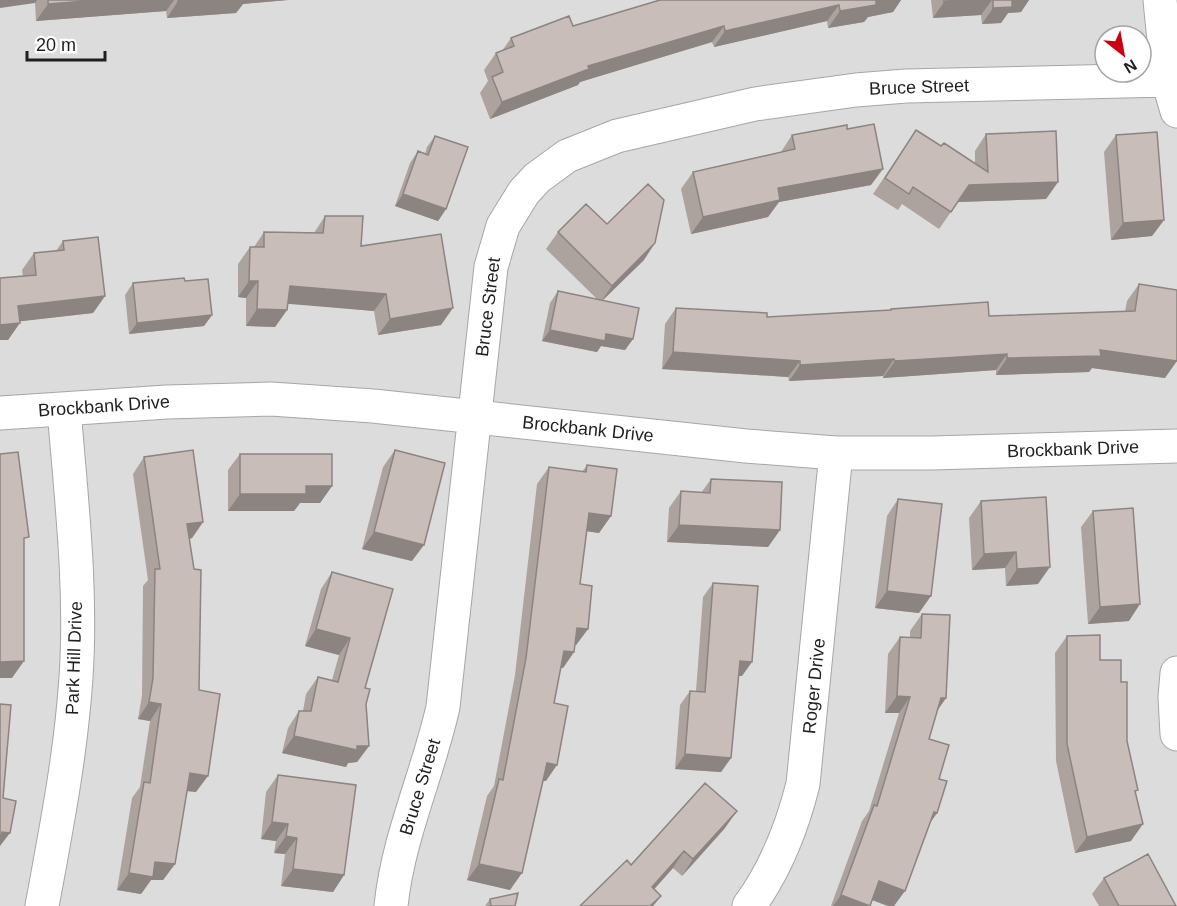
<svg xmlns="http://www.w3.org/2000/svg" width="1177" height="906" font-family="Helvetica,sans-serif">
  <rect width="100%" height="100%" fill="#f0ebe5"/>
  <!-- residential -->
  <path fill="#dddcdc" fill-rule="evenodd" d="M 0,0 L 1177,0 L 1177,906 L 0,906 ZM 1105,36 L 1141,36 L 1141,72 L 1105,72 Z"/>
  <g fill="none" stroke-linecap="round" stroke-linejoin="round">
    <defs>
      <path id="minor" d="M 1160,0 L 1168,80 L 1177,111
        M 0,413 L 167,402 L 271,399 L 373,406 L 746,446 L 836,453 L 932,453 L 1177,446
        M 1177,673 L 1175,697 L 1177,734
        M 42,906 C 56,830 71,754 76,677 C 82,588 71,497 64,409
        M 391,906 C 398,837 428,774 443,707 L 491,267 L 503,226 L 524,192 L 537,178 L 567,156 L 617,136 L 755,104 L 856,90 L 906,86 L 1168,80
        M 749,906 C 776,869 792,828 803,784 L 836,453"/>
    </defs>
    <!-- minor casing -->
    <use href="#minor" stroke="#a6a6a6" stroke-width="35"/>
    <!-- minor -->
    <use href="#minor" stroke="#fff" stroke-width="33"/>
  </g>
  <!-- wall -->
  <path fill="#aca39e" d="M 0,0 L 288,0 L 243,4 L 236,13 L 167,18 L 166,11 L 36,21 L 35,3 Z
    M 901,0 L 893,12 L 868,17 L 864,22 L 828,28 L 827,21 L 714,47 L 712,42 L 580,82 L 578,85 L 490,119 L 480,93 L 488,81 L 484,70 L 496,53 L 502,51 L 511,38 L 573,26 Z
    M 931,0 L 1029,0 L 1021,12 L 1008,13 L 1001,23 L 982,24 L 981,15 L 933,18 Z
    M 847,129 L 871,185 L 779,202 L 768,217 L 691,234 L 681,189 L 693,172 L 781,152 L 792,135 Z
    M 916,130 L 941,146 L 975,163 L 975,151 L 986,134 L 1058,182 L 1046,199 L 958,202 L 939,229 L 902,204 L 898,210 L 873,194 Z
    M 1116,135 L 1164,220 L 1152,236 L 1111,240 L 1104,152 Z
    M 435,136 L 446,209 L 438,221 L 395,206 L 410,163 L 418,151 L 425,154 L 427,147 Z
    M 325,216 L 361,246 L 441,325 L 378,335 L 374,311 L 288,303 L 287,310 L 275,327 L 246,326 L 246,298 L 238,297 L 238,264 L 250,247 L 254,247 L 264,232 L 314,233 Z
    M 558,232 L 644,260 L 602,300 L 633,339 L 625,350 L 601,346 L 597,352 L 542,341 L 550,303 L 558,291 L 597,299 L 546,249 Z
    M 63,241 L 105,296 L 93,313 L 20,321 L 8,340 L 0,340 L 0,278 L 23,276 L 22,270 L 34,253 L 56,251 Z
    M 185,281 L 212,315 L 204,326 L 129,334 L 125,295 L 133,283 Z
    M 1139,284 L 1165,378 L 1092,368 L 1089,372 L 996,375 L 996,370 L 883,378 L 883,376 L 789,381 L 788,377 L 662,369 L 665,324 L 676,308 L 767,317 L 890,310 L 891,309 L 989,316 L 1125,312 L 1127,301 Z
    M 395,450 L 412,561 L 362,549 L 383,467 Z
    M 240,454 L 332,486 L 320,503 L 300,503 L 294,511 L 228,511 L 228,470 Z
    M 144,457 L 203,522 L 192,538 L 190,539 L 196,792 L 187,791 L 175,864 L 163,880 L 151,880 L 141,894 L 117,890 L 132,798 L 140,787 L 150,721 L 138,719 L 142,695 L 143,586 L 148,580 L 133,474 Z
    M 587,465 L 611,516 L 599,533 L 587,531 L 580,584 L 588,629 L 576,645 L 575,645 L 574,652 L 563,668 L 560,668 L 554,703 L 546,781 L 543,781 L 510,890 L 467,880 L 487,796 L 494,786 L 515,675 L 537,484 L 549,467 L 582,472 Z
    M 711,479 L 780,530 L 768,547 L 667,542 L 669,508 L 681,491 L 701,493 Z
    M 898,499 L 919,613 L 875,608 L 887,516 Z
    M 981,501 L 1038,584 L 1006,586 L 1005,568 L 972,570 L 969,518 Z
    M 1093,511 L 1129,621 L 1088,624 L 1081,527 Z
    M 332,572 L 365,688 L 369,746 L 357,762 L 348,763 L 346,767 L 282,753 L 288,728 L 299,711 L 303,711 L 306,694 L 318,677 L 332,680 L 339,655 L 305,646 L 321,589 Z
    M 713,583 L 742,676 L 739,676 L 731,758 L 721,772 L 675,769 L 680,705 L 690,691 L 696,691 L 703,597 Z
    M 922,614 L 946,698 L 937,711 L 929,739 L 939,779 L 937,813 L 929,824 L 894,906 L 888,906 L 872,900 L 870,906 L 831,906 L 862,821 L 869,811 L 899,713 L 885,713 L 888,654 L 900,637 L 910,638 L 910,631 Z
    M 1067,636 L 1100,660 L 1121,682 L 1127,741 L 1136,793 L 1131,841 L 1075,853 L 1056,761 L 1055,653 Z
    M 278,775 L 344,875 L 333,892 L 281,886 L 285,854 L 274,853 L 276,841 L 261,839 L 266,792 Z
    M 725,828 L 682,876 L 673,868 L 654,889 L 661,896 L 653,906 L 580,906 L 631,865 Z
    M 1104,878 L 1176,906 L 1099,906 L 1092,894 Z
    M 490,899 L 515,906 L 485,906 Z"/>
  <!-- shaded-wall -->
  <path fill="#8c8481" d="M 0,0 L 37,0 L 35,3 L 0,8 Z
    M 99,0 L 174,0 L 166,11 L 36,21 L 48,4 Z
    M 199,0 L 288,0 L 243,4 L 236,13 L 167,18 L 178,1 Z
    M 879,0 L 901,0 L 893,12 L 868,17 L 864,22 L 828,28 L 840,11 Z
    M 967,0 L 992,0 L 981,15 L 933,18 L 944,2 Z
    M 1010,0 L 1029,0 L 1021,12 L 1008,13 L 1001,23 L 982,24 L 993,8 Z
    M 839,5 L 827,21 L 714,47 L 725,31 Z
    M 724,26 L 712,42 L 580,82 L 578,85 L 490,119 L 502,102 L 588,66 Z
    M 883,169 L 871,185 L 779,202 L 768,217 L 691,234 L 703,217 L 778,188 Z
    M 1058,182 L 1046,199 L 957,202 L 969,185 Z
    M 403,194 L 446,209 L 438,221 L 395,206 Z
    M 1164,220 L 1152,236 L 1111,240 L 1123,223 Z
    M 655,243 L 644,260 L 600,303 L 612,286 Z
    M 249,281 L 258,281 L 246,298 L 238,297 Z
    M 290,286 L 386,294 L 374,311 L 278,303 Z
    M 105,296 L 93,313 L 6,323 L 18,306 Z
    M 453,308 L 441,325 L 378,335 L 390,319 Z
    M 257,309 L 287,310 L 275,327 L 246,326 Z
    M 212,315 L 204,326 L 129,334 L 137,323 Z
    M 20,323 L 8,340 L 0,340 L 0,325 Z
    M 550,330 L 606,334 L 633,339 L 625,350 L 601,346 L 597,352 L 542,341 Z
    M 1100,350 L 1177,361 L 1165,378 L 1092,368 L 1089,372 L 996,375 L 1007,358 Z
    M 673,352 L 800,361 L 788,377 L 662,369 Z
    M 1007,354 L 996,370 L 883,378 L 895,361 Z
    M 894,359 L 883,376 L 789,381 L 800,365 Z
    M 306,486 L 332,486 L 320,503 L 300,503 L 294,511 L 228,511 L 240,494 Z
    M 589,513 L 611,516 L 599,533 L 578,530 Z
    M 203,522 L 192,538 L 176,541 L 187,524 Z
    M 679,525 L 780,530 L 768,547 L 667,542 Z
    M 374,532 L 424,545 L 412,561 L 362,549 Z
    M 1016,552 L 1005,568 L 972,570 L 984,554 Z
    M 1050,567 L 1038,584 L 1006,586 L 1017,569 Z
    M 887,591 L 931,596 L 919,613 L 875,608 Z
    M 1140,604 L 1129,621 L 1088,624 L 1100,607 Z
    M 577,628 L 588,629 L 576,645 L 565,644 Z
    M 316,629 L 350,638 L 339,655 L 305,646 Z
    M 564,651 L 574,652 L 563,668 L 552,667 Z
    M 24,661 L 12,678 L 0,678 L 0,662 Z
    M 740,661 L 752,662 L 742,676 L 730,675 Z
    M 897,696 L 910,697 L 899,713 L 885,713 Z
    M 941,698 L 946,698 L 934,715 Z
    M 149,702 L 161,704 L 150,721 L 138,719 Z
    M 294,736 L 369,746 L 357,762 L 348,763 L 346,767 L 282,753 Z
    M 685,754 L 731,758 L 721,772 L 675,769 Z
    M 547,763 L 557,765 L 546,781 L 536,780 Z
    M 190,773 L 208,776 L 196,792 L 178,790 Z
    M 737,811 L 725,828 L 682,876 L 693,859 Z
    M 934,812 L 937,813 L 925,830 Z
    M 272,822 L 288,824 L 276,841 L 261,839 Z
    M 1143,824 L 1131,841 L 1075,853 L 1087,837 Z
    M 2,832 L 10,833 L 0,846 L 0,835 Z
    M 286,836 L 297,838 L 285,854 L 274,853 Z
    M 684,851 L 673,868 L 641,904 L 652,887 Z
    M 155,862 L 175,864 L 163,880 L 151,880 L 141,894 L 117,890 L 129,873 Z
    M 479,864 L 522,873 L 510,890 L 467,880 Z
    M 293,869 L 344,875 L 333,892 L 281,886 Z
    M 879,881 L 905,891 L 894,906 L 888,906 L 867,898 Z
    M 841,895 L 870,906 L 833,906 Z
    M 661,896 L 653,906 L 650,906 Z"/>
  <!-- building -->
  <path fill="#c8bdb8" stroke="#8c8481" stroke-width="1.5" d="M 48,0 L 99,0 L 48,4 Z
    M 178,0 L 199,0 L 178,1 Z
    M 660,0 L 879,0 L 876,1 L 876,5 L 840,11 L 839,5 L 725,31 L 724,26 L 588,66 L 589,69 L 502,102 L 492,77 L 503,72 L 496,53 L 514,46 L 511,38 L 569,16 L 573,26 Z
    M 944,0 L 967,0 L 944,2 Z
    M 993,0 L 1012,0 L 1012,7 L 993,8 Z
    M 874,124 L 883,169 L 778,188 L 780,200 L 703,217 L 693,172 L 795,149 L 792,135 L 847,125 L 847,129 Z
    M 916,130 L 941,146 L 944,143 L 988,172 L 986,134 L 1056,131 L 1058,182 L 969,185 L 951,212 L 913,187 L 909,194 L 885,178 Z
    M 1157,132 L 1164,220 L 1123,223 L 1116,135 Z
    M 435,136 L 468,147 L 446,209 L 403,194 L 418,151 L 428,155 Z
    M 648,184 L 664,200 L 655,243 L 612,286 L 558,232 L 586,204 L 607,224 Z
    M 325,216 L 363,216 L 361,246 L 441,234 L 453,308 L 390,319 L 386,294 L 290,286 L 287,310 L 257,309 L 258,281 L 249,281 L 250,247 L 264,247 L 264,232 L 323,233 Z
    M 98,237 L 105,296 L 18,306 L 20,323 L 0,325 L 0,278 L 36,275 L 34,253 L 64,250 L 63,241 Z
    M 184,278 L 185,281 L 208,279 L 212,315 L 137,323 L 133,283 Z
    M 1139,284 L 1177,290 L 1177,361 L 1100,350 L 1101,356 L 1007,358 L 1007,354 L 895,361 L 894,359 L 800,365 L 800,361 L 673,352 L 676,308 L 767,313 L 767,317 L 891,310 L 891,309 L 988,302 L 989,316 L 1135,311 Z
    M 558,291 L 639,308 L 633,339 L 606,334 L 605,341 L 550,330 Z
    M 193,450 L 203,522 L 187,524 L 194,569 L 201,570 L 199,690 L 220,694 L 208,776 L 190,773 L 175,864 L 155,862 L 153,877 L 129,873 L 144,782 L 150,783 L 161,704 L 149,702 L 153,678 L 155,569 L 160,569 L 144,457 Z
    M 395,450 L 445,463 L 424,545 L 374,532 Z
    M 18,452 L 29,537 L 24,538 L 24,661 L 0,662 L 0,454 Z
    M 240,454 L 332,454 L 332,486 L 306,486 L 306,494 L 240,494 Z
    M 587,465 L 617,469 L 611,516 L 589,513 L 580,584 L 592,586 L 588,629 L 577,628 L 574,652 L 564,651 L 554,703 L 568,706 L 557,765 L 547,763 L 522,873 L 479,864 L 499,779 L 503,780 L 526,658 L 549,467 L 586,472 Z
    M 711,479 L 782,482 L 780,530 L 679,525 L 681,491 L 710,493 Z
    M 1046,497 L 1050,567 L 1017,569 L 1016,552 L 984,554 L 981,501 Z
    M 898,499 L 942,504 L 931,596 L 887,591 Z
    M 1133,508 L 1140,604 L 1100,607 L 1093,511 Z
    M 332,572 L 393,589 L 365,688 L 370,689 L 366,704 L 369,746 L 357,746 L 357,750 L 294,736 L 299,711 L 311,711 L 318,677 L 338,682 L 350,638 L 316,629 Z
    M 713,583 L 758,586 L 752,662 L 740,661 L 731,758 L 685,754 L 690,691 L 705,692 Z
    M 922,614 L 950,615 L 946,698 L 941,698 L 929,739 L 949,745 L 939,779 L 947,781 L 937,813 L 934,812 L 905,891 L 879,881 L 870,906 L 841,895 L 874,805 L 877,806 L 910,697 L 897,696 L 900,637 L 921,638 Z
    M 1100,635 L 1100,660 L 1121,660 L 1121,682 L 1127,682 L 1127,741 L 1138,790 L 1135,791 L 1143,824 L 1087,837 L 1067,744 L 1067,636 Z
    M 0,704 L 11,705 L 3,798 L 16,801 L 10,833 L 2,832 L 0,843 Z
    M 278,775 L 356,785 L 344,875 L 293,869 L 297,838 L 286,836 L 288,824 L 272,822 Z
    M 705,783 L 737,811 L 693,859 L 684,851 L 652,887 L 661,896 L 650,906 L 580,906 L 627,860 L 631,865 Z
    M 1148,854 L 1176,906 L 1119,906 L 1104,878 Z
    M 518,893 L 515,906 L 491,906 L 490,899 Z"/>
  <g text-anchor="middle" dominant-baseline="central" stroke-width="4.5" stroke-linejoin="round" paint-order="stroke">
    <!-- street labels -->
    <g font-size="18" fill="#1f1f1f" stroke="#fff">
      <text transform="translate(919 87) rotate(-2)">Bruce Street</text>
      <text transform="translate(488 307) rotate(-83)">Bruce Street</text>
      <text transform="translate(104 406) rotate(-4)">Brockbank Drive</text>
      <text transform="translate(588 429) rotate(6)">Brockbank Drive</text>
      <text transform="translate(1073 449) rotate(-2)">Brockbank Drive</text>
      <text transform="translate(74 658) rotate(-88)">Park Hill Drive</text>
      <text transform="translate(814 686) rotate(-84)">Roger Drive</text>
      <text transform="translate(420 787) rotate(-73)">Bruce Street</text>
    </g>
  </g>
  <!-- north arrow -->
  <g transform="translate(1123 54) rotate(149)"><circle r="28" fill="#ffffff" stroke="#a5a5a5" stroke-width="1.5"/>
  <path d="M0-4.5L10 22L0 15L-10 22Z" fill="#cd000d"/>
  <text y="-9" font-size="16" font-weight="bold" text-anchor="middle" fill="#1f1f1f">N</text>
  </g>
  <!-- scale -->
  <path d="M27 51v9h78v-9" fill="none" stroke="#1f1f1f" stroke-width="3"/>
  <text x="36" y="51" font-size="18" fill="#1f1f1f" stroke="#ffffff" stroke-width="4.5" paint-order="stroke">20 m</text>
</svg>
